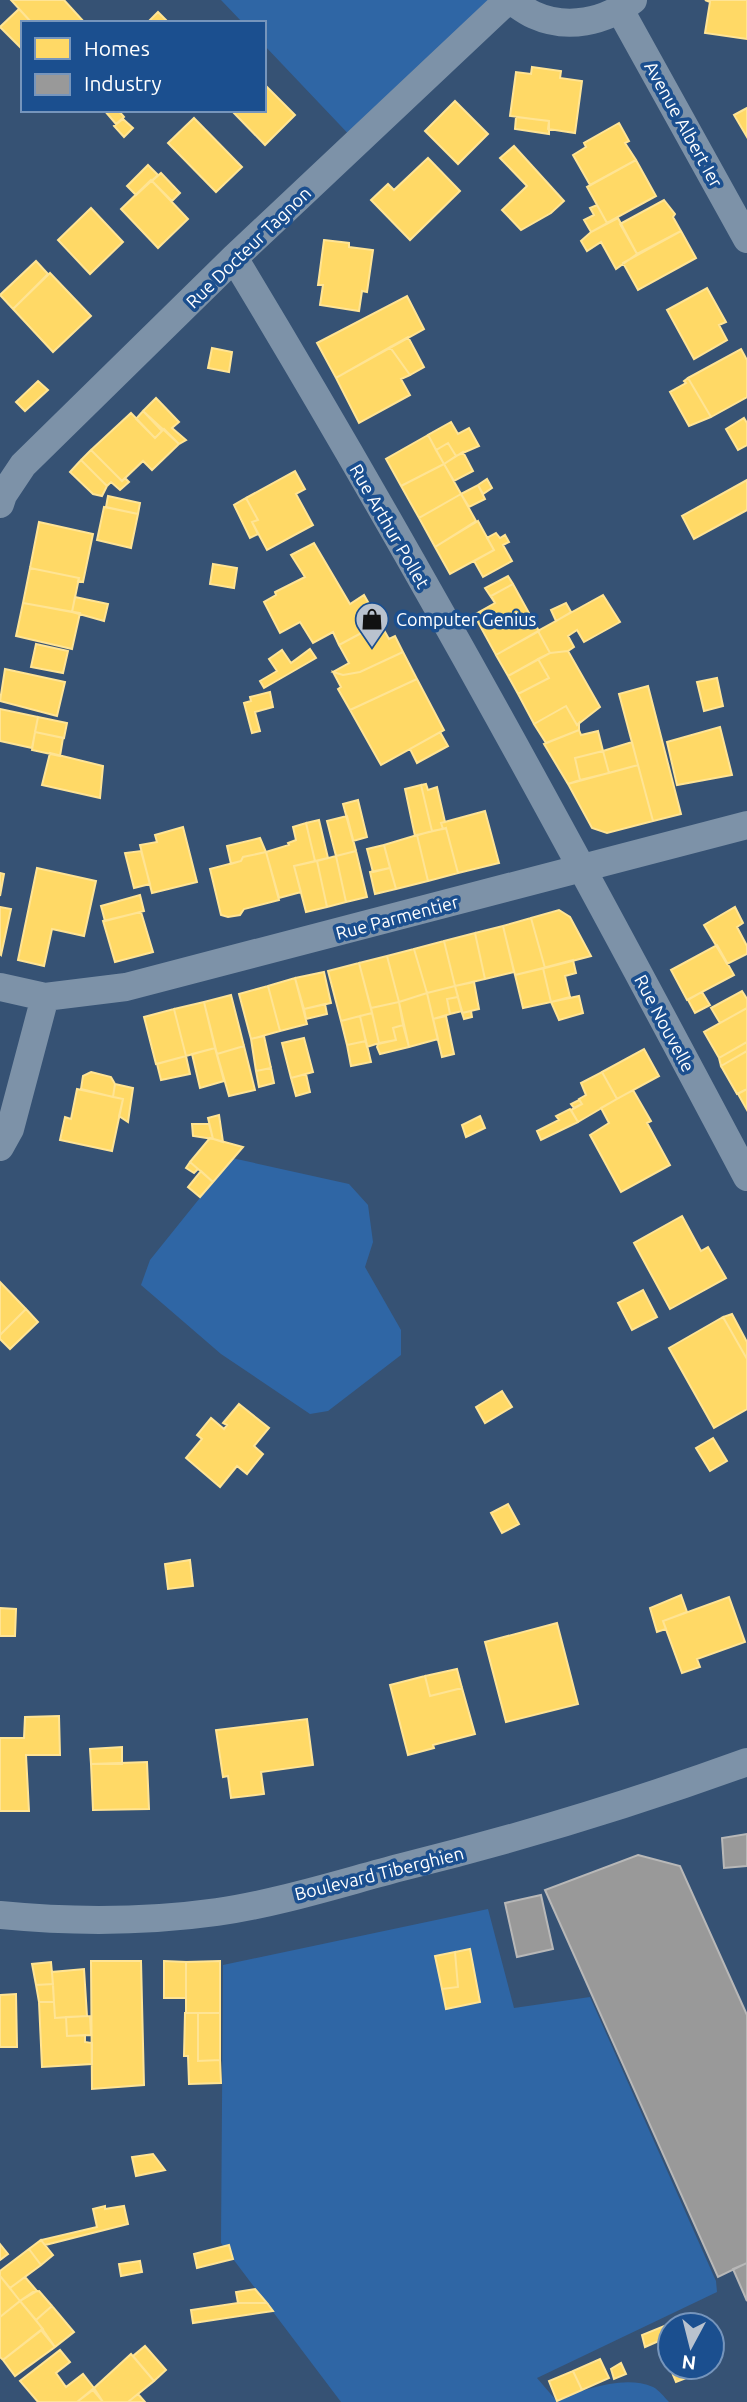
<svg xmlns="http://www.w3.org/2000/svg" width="747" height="2402" font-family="Ubuntu,sans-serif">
  <rect width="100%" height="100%" fill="#365274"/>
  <!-- green -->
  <path fill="#2f66a5" d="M 221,0 L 508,0 L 357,143 L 264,45 L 264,23 L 243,23 Z
    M 232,1158 L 349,1184 L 368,1205 L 373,1242 L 365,1267 L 401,1330 L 401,1355 L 328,1411 L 310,1414 L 221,1354 L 141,1285 L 150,1260 Z
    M 488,1909 L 514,2008 L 590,1997 L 716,2281 L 717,2292 L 537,2378 L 555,2399 C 584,2391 623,2374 653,2387 C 659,2390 664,2397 669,2402 L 341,2402 L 221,2243 L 223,1965 Z"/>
  <!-- homes -->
  <path fill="#ffd966" stroke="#ffe494" stroke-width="2" d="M 11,0 L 64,0 L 85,23 L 32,23 Z
    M 705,0 L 747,0 L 747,39 L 705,33 L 710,2 Z
    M 19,9 L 32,23 L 23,23 L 23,50 L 0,27 Z
    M 158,12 L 169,23 L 147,23 Z
    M 532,67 L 561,71 L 560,78 L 582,81 L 575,133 L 548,129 L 549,121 L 510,116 L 516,72 L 531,74 Z
    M 264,84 L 295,115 L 265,145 L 231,110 L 264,110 Z
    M 455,101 L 488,134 L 458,164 L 425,131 Z
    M 747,108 L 747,137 L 734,115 Z
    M 104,110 L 118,110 L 124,117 L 116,124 Z
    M 516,117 L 549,121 L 549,134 L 515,129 Z
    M 194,118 L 242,167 L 216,192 L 168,143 Z
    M 123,119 L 133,128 L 124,137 L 114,126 Z
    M 619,123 L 629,141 L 625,143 L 636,160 L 590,185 L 573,155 L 586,147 L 584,143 Z
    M 514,146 L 564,201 L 551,213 L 521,230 L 502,210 L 527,186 L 500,158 Z
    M 428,158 L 460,191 L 410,240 L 371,200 L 388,184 L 394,190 Z
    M 636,160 L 656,196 L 607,223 L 587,187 Z
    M 148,165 L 158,175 L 136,195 L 127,186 Z
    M 161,173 L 180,193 L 172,201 L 152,181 Z
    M 151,180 L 188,219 L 158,248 L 121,209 Z
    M 664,200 L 675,214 L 673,217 L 681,231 L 637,254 L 620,224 Z
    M 597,205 L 607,223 L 591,232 L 584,220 L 594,215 L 590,208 Z
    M 91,208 L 123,242 L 90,274 L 58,240 Z
    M 618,218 L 637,254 L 616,269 L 601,242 L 587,251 L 581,241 L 591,232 Z
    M 681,231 L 696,258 L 638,290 L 623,263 Z
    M 324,240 L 349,243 L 349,247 L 373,250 L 367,292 L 362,291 L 359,311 L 320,305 L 323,285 L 318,285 Z
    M 36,261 L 48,274 L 13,309 L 0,295 Z
    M 50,273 L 91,316 L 53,352 L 13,309 Z
    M 707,288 L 726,322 L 719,325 L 727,340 L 694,359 L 667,310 Z
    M 407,296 L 424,329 L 336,378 L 317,343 Z
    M 408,337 L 424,367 L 410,375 L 390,347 Z
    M 390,347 L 410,375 L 401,379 L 410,395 L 359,423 L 336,378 Z
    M 212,348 L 232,352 L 229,372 L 208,368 Z
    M 741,349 L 747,360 L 747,397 L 711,417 L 688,378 Z
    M 688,378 L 711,417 L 689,426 L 670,392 L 686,383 L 684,381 Z
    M 38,381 L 48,390 L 25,411 L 16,402 Z
    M 156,398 L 179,422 L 172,428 L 186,440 L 179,444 L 143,411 Z
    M 143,411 L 162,431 L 155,438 L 136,419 Z
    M 131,413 L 155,438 L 164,429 L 179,444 L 152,470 L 143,461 L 122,481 L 91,450 Z
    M 744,418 L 747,423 L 747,445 L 738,450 L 726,429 Z
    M 451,422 L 458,434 L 469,428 L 479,446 L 456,456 L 448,443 L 436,450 L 428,435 Z
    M 428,435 L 444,464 L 401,486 L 386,459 Z
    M 448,443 L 456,456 L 444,464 L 436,450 Z
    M 91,450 L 122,481 L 125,478 L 129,482 L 120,490 L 111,482 L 107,486 L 81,460 Z
    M 463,452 L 473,471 L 454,481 L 444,464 Z
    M 81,460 L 107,486 L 102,496 L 93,494 L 70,472 Z
    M 444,464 L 461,494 L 419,518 L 401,486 Z
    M 295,471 L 305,489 L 296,494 L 313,525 L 267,550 L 252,522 L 258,520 L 246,498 Z
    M 487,479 L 492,488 L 483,494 L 478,485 Z
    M 747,480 L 747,510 L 694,539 L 682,516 Z
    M 478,485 L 485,499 L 469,507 L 461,494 Z
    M 461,494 L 476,521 L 435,547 L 419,518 Z
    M 108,496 L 140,503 L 138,514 L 106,507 Z
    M 246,498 L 258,520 L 252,522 L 258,534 L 250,538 L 234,505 Z
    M 104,507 L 138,514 L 131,548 L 97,540 Z
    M 478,521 L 494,550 L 450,574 L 435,547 Z
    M 39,522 L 93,534 L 83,582 L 78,581 L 79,578 L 30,568 Z
    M 496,533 L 500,538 L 505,535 L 509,542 L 503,545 L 512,561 L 483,577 L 474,561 L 494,550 L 487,538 Z
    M 314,543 L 350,604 L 364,595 L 380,623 L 339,645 L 333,632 L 313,643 L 300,622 L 280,633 L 264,602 L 276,595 L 275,592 L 305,577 L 291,555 Z
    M 213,564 L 237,568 L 234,588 L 210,584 Z
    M 30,568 L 79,578 L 72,612 L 23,603 Z
    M 508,576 L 513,584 L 491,596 L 495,603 L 485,588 Z
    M 513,584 L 539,631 L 496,655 L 474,615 L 495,603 L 491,596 Z
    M 603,595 L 620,622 L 584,642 L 577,630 L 568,636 L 574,647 L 568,651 L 550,653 L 538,631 Z
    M 75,597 L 108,604 L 104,621 L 72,612 Z
    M 23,603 L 80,613 L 72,649 L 16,636 Z
    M 566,603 L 571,612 L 556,621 L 551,610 Z
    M 380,623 L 389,639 L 395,636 L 403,652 L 360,672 L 343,675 L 333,672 L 349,663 L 339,645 Z
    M 538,631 L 550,653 L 508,676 L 496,655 Z
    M 36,644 L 68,651 L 63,673 L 31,667 Z
    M 310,649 L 316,658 L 264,688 L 260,681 L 277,671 L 269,659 L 282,650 L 291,663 Z
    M 568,651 L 600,707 L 577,725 L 566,706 L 534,724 L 518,694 L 549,678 L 538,659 L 550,653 Z
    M 403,652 L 417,679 L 350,710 L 338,689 L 341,687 L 333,672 L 343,675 L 360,672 Z
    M 538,659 L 549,678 L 518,694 L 508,676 Z
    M 5,669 L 65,682 L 57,716 L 0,701 Z
    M 717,678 L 723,706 L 704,711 L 697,682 Z
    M 417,679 L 444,730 L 381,765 L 350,710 Z
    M 648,686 L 681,814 L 653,821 L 619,694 Z
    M 270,692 L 273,707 L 255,712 L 260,731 L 252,733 L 244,703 L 251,701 L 250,697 Z
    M 566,706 L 577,725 L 579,723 L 579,730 L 546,743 L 534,724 Z
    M 0,709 L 38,717 L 32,748 L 0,741 Z
    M 38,717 L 67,723 L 64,738 L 35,732 Z
    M 720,727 L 732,775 L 677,785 L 667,742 Z
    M 579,730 L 581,735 L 598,731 L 603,751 L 575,758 L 580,780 L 568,784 L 544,744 Z
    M 35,732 L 63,738 L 60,756 L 32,750 Z
    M 440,732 L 448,746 L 417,763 L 410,749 Z
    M 632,742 L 638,765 L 609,773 L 603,751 Z
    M 603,751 L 609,773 L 580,780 L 575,758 Z
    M 50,753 L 103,766 L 100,798 L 42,785 Z
    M 638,765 L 653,821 L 607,833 L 592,828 L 568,784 Z
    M 426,784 L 428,790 L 437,787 L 445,822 L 441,823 L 443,829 L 432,831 L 421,785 Z
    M 421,785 L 432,831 L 415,836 L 405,789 Z
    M 358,800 L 367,837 L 353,841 L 343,804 Z
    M 485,811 L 499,863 L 458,873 L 446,828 L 443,829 L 441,823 Z
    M 347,816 L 356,851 L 336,856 L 327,821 Z
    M 319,820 L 328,858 L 315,861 L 306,823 Z
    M 306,823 L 315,861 L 294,866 L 301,892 L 279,898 L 266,852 L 289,845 L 288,843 L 296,840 L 293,827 Z
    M 183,827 L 197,882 L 152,893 L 140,845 L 157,842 L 155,835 Z
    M 446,828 L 458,873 L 428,881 L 417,835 Z
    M 417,835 L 428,881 L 396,889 L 384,845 Z
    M 260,838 L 266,852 L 243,857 L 241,861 L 231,864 L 227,846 Z
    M 384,845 L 390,868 L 373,872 L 367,849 Z
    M 141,851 L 150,884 L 134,888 L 125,853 Z
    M 356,851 L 367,897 L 346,902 L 336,856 Z
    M 266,852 L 279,900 L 244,909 L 240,915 L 228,917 L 221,915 L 210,869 L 241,861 L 243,857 Z
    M 336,856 L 346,902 L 327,907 L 317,861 Z
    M 317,861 L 327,907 L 306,912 L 294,866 Z
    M 37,868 L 96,881 L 84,936 L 52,929 L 44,966 L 18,960 Z
    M 390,868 L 396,889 L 375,894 L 370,872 Z
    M 0,873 L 4,874 L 0,896 Z
    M 140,895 L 144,911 L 105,921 L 101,906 Z
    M 0,907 L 11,909 L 1,955 L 0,954 Z
    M 735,907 L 743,923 L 737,927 L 747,946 L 747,954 L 727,964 L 704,925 Z
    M 559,910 L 570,917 L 591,956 L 545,968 L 531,918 Z
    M 141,912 L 153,952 L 115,962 L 103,921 Z
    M 531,918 L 545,968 L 515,975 L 503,926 Z
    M 503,926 L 514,972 L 485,979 L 475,933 Z
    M 475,933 L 485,979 L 455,986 L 444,941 Z
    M 444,941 L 455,986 L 427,993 L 414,949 Z
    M 717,945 L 734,975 L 687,1000 L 671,970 Z
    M 414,949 L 427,993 L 399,1002 L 387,956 Z
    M 387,956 L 399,1002 L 371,1008 L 359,963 Z
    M 573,960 L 576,973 L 565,976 L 570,997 L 551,1002 L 543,968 Z
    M 359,963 L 372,1013 L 341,1021 L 328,971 Z
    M 543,968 L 551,1002 L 523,1008 L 515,975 Z
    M 324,972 L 331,1003 L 304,1009 L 295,978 Z
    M 295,978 L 307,1024 L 280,1031 L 268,986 Z
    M 474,982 L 479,1009 L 462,1013 L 455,986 Z
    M 268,986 L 280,1031 L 251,1039 L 239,994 Z
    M 455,986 L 458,997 L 447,999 L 450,1014 L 433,1019 L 427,993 Z
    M 742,991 L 747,999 L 747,1008 L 720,1023 L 711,1008 Z
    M 702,992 L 710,1005 L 695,1013 L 688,1000 Z
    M 427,993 L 438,1039 L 409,1047 L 399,1002 Z
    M 231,995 L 244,1046 L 217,1054 L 204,1002 Z
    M 579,996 L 583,1013 L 559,1020 L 551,1002 Z
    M 458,997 L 462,1011 L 450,1014 L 447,999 Z
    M 204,1002 L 215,1048 L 186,1056 L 174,1009 Z
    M 399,1002 L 403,1025 L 393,1028 L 396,1040 L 379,1043 L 371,1008 Z
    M 325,1004 L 327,1014 L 306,1019 L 304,1009 Z
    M 747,1008 L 747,1042 L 719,1058 L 704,1032 Z
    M 174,1009 L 186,1056 L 156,1064 L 144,1017 Z
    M 471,1011 L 472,1017 L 464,1019 L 462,1013 Z
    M 372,1013 L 379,1043 L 367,1047 L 360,1016 Z
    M 360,1016 L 366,1041 L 347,1045 L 341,1021 Z
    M 446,1016 L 454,1054 L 442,1057 L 433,1019 Z
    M 403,1025 L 409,1047 L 380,1054 L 377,1047 L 378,1044 L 396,1040 L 393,1028 Z
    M 264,1036 L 271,1068 L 256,1071 L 251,1039 Z
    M 304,1038 L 313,1072 L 291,1078 L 282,1043 Z
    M 366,1041 L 371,1062 L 351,1066 L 347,1045 Z
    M 747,1042 L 747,1051 L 721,1066 L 719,1058 Z
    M 244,1046 L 255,1090 L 229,1096 L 217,1054 Z
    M 215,1048 L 224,1081 L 200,1088 L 192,1054 Z
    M 644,1049 L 659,1076 L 617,1099 L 602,1072 Z
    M 747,1051 L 747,1089 L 737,1094 L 721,1066 Z
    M 186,1056 L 190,1074 L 161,1080 L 157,1064 Z
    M 271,1068 L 274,1083 L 259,1087 L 256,1071 Z
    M 91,1072 L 111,1077 L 115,1084 L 113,1097 L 81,1089 L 83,1076 Z
    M 602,1072 L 617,1099 L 578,1122 L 571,1110 L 582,1104 L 579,1099 L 586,1095 L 581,1083 Z
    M 306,1074 L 310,1092 L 296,1096 L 291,1078 Z
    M 115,1084 L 133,1088 L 128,1122 L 119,1116 L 123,1099 L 113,1097 Z
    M 77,1089 L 123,1099 L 112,1151 L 60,1140 L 65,1117 L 71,1119 Z
    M 747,1089 L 747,1110 L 738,1094 Z
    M 633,1090 L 651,1121 L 647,1123 L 670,1165 L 621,1192 L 590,1135 L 609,1123 L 601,1108 Z
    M 579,1100 L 582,1104 L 574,1108 L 571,1104 Z
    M 570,1109 L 578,1122 L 541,1140 L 537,1131 L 559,1120 L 556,1116 Z
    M 219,1115 L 223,1142 L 213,1139 L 208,1118 Z
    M 480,1116 L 485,1128 L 466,1137 L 462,1125 Z
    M 192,1124 L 209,1124 L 213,1139 L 193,1136 Z
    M 210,1138 L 243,1147 L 213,1182 L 190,1162 Z
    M 190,1162 L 198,1169 L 194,1173 L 186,1168 Z
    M 201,1171 L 213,1182 L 200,1197 L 188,1187 Z
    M 682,1216 L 701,1251 L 708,1247 L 726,1278 L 670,1309 L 634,1243 Z
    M 0,1282 L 26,1309 L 0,1335 Z
    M 643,1290 L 657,1317 L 632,1330 L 618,1303 Z
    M 26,1309 L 38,1322 L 10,1349 L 0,1339 L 0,1335 Z
    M 732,1314 L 747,1342 L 747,1359 L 723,1317 Z
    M 723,1317 L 747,1359 L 747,1409 L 714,1428 L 669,1348 Z
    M 502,1391 L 512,1407 L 485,1423 L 476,1407 Z
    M 239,1404 L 269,1428 L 254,1446 L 263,1454 L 247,1474 L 237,1466 L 220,1487 L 186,1458 L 202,1439 L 197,1435 L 211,1418 L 224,1429 L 227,1425 L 223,1423 Z
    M 713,1438 L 727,1461 L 710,1471 L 696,1448 Z
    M 508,1504 L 519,1524 L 502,1533 L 491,1513 Z
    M 190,1560 L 193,1586 L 168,1589 L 165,1564 Z
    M 681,1595 L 687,1612 L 663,1621 L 666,1629 L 657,1632 L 650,1608 Z
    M 729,1597 L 745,1642 L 697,1659 L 700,1667 L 682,1673 L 663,1621 Z
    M 0,1608 L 16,1609 L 15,1636 L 0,1636 Z
    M 557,1623 L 578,1704 L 506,1722 L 485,1642 Z
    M 457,1669 L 462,1688 L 430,1696 L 425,1676 Z
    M 425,1676 L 430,1696 L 462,1688 L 475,1734 L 433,1745 L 434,1748 L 408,1755 L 390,1685 Z
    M 59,1716 L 60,1755 L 26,1755 L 29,1811 L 0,1811 L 0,1738 L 24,1738 L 25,1717 Z
    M 307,1719 L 313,1765 L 261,1772 L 264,1794 L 231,1798 L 228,1776 L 223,1777 L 216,1730 Z
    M 122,1747 L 122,1764 L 91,1764 L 90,1749 Z
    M 147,1762 L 149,1809 L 93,1810 L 91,1764 Z
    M 470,1949 L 480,2002 L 446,2009 L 442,1989 L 458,1987 L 455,1952 Z
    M 455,1952 L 458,1987 L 442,1989 L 435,1956 Z
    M 91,1961 L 141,1961 L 144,2085 L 92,2089 Z
    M 164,1961 L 186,1962 L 186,1998 L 164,1998 Z
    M 220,1961 L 220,2013 L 186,2013 L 186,1962 Z
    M 51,1962 L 53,1984 L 36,1985 L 32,1964 Z
    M 84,1969 L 87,2016 L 55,2018 L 52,1972 Z
    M 53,1984 L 54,2002 L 39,2002 L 36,1985 Z
    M 16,1994 L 17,2047 L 0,2047 L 0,1995 Z
    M 39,2002 L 54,2002 L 55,2018 L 66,2017 L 67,2036 L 85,2035 L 85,2042 L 92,2043 L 92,2064 L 42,2067 Z
    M 185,2013 L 198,2013 L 198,2061 L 220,2060 L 221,2083 L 189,2084 L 188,2056 L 184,2056 Z
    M 198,2013 L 220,2013 L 220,2060 L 198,2061 Z
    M 90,2016 L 91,2035 L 67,2036 L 66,2017 Z
    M 153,2154 L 165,2170 L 136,2176 L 132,2157 Z
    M 105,2206 L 105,2209 L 124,2206 L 128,2224 L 45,2245 L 41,2240 L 97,2227 L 93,2209 Z
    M 41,2240 L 53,2255 L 41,2265 L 29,2249 Z
    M 0,2244 L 8,2254 L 0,2260 Z
    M 229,2245 L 233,2259 L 197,2268 L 194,2254 Z
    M 29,2249 L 41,2265 L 10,2288 L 0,2276 L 0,2271 Z
    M 140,2261 L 142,2272 L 121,2276 L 119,2264 Z
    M 0,2276 L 20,2301 L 0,2317 Z
    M 25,2277 L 37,2291 L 20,2301 L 10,2288 Z
    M 255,2289 L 267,2303 L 238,2303 L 236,2292 Z
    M 39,2291 L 52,2306 L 36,2320 L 20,2301 L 33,2292 Z
    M 20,2301 L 43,2329 L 3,2360 L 0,2357 L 0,2317 Z
    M 238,2303 L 267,2303 L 273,2311 L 193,2323 L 191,2310 Z
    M 52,2306 L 74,2332 L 55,2347 L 36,2320 Z
    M 679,2320 L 681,2325 L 670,2325 L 670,2336 L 645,2347 L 642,2335 Z
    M 41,2330 L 55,2347 L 15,2376 L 3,2360 Z
    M 145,2346 L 166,2370 L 154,2381 L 133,2356 Z
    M 60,2350 L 70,2362 L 56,2373 L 66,2387 L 83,2374 L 94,2388 L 77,2402 L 38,2402 L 20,2381 Z
    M 131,2354 L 154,2381 L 128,2402 L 103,2402 L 94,2388 Z
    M 600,2359 L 609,2378 L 582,2390 L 573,2371 Z
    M 621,2363 L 626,2374 L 614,2379 L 611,2369 Z
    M 679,2367 L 685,2367 L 689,2377 L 676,2382 L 671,2370 Z
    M 573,2371 L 582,2390 L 557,2401 L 549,2381 Z
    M 93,2390 L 103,2402 L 77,2402 Z
    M 138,2394 L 145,2402 L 128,2402 Z"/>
  <!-- industry -->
  <path fill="#999" stroke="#b8b8b8" stroke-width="2" d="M 747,1834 L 747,1866 L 724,1868 L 722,1838 Z
    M 638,1855 L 680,1866 L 747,2015 L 747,2263 L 718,2277 L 545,1890 Z
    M 541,1895 L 553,1949 L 517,1957 L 505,1903 Z
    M 747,2263 L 747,2301 L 733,2269 Z"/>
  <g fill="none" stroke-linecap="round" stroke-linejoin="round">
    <!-- street -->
    <path stroke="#7d92a8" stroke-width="28" d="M 510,0 C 518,5 525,11 534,15 C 567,30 605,22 633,0
      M 620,10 L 747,239
      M 234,258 C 416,559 583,867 747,1177
      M 0,504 L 3,495 L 23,465 L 234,258 L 508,0
      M 0,987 L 45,997 L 126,987 L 747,825
      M 0,1147 L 10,1129 L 45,997
      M 0,1915 C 72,1922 145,1922 217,1912 C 279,1903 341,1883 402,1867 C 519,1838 634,1803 747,1762"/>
  </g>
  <!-- icons -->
  <defs>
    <symbol id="shop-pin" viewBox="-11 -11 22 30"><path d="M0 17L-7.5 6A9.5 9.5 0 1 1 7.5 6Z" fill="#b9c2ce" stroke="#1b4f8f"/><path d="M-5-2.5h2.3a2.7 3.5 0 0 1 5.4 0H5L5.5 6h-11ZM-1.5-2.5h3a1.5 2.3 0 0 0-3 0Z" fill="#111"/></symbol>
  </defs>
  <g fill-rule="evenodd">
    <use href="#shop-pin" x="353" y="600" width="38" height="52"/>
  </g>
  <g text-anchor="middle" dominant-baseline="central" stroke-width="7" stroke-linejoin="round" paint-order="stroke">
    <!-- street labels -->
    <g font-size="18" fill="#fff" stroke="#1b4f8f">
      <text transform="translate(684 124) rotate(61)">Avenue Albert Ier</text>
      <text transform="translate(248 247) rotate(-44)">Rue Docteur Tagnon</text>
      <text transform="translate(390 526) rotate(60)">Rue Arthur Pollet</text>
      <text transform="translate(397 917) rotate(-15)">Rue Parmentier</text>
      <text transform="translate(665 1023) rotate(62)">Rue Nouvelle</text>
      <text transform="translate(379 1873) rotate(-14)">Boulevard Tiberghien</text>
    </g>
    <!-- poi labels -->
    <g font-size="18" fill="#fff" stroke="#1b4f8f" text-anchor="start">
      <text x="396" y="619">Computer Genius</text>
    </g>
  </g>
  <!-- legend -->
  <rect x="21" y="21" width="245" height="91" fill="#1b4f8f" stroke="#7695bc" stroke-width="2"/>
  <rect x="35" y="38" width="35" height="21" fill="#ffd966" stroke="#7695bc" stroke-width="2"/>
  <text x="84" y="56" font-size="21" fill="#ffffff">Homes</text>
  <rect x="35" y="74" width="35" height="21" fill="#999999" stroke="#7695bc" stroke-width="2"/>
  <text x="84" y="91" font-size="21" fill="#ffffff">Industry</text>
  <!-- north arrow -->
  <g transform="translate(691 2346) rotate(187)"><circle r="33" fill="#1b4f8f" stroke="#7695bc" stroke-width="2"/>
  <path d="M0-5L12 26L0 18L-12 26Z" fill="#b9c2ce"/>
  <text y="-10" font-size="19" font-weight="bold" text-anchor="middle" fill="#ffffff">N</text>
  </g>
</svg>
